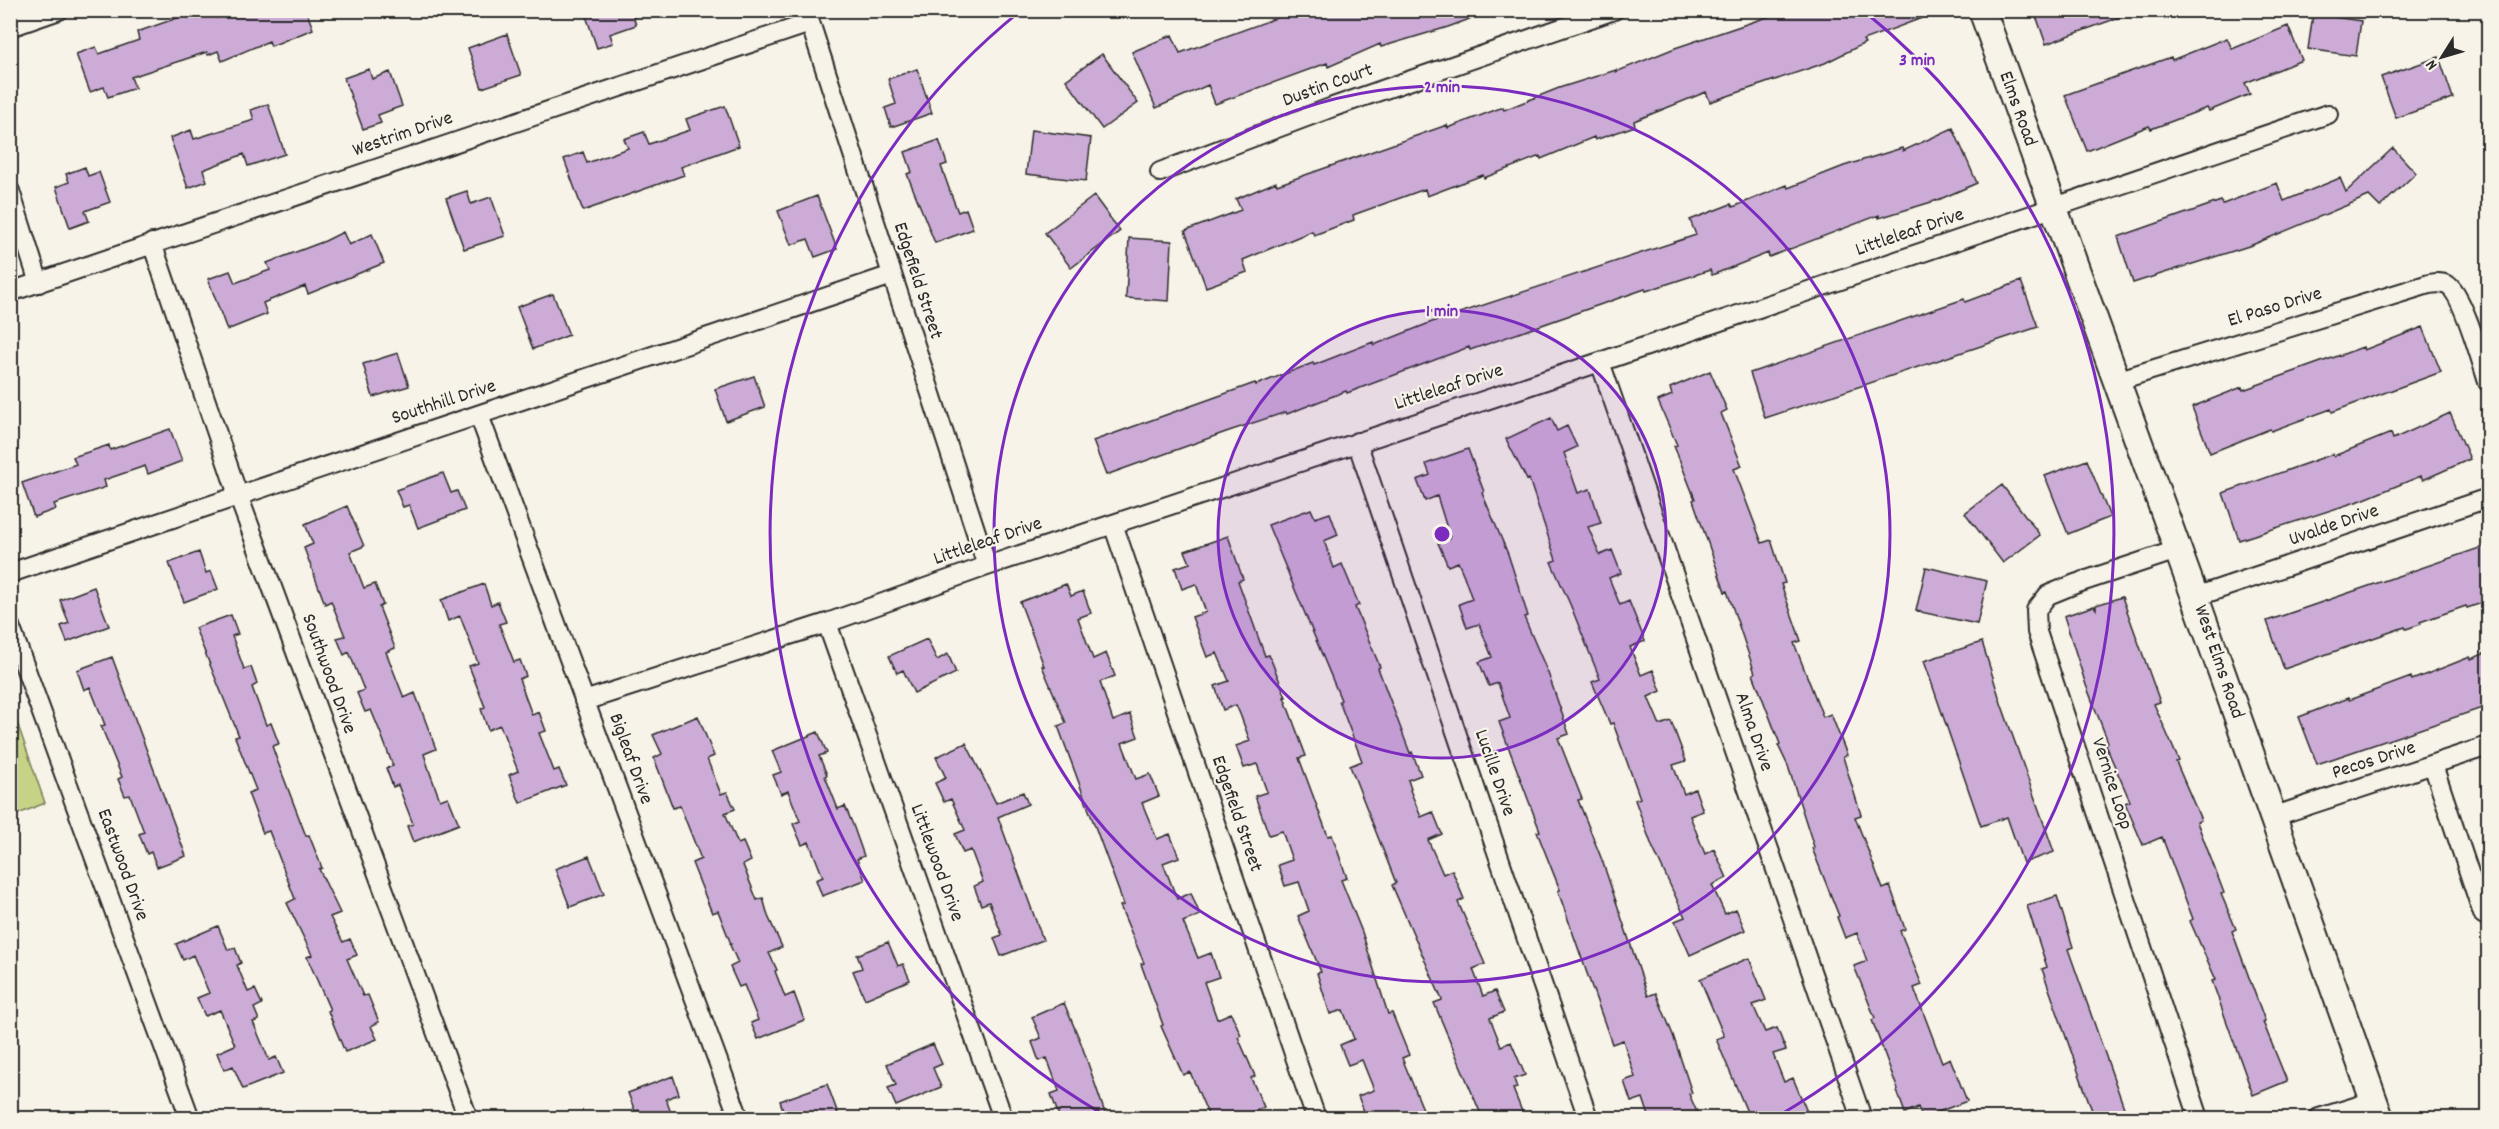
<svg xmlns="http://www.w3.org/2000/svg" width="2499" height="1129" font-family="Dekko,sans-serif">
  <rect width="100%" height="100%" fill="#f7f3e8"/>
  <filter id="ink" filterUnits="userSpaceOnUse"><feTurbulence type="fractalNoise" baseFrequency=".0167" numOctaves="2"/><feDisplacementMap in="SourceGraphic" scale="12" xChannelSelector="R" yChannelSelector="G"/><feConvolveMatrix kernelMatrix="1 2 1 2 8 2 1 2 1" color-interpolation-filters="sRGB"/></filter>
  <g filter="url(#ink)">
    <!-- green -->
    <path fill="#c6d387" stroke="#787f59" stroke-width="1.5" d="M 10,702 L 45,803 L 11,817 L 10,817 Z"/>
    <!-- building -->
    <path fill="#ccacd7" stroke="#2b2b2b" stroke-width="1.5" d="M 200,10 L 214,10 L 217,18 L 235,10 L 306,10 L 313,29 L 271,46 L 269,41 L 222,61 L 218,51 L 208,55 L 207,52 L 131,77 L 135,88 L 108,97 L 104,87 L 90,92 L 76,54 L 96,47 L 99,54 L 139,40 L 137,32 Z
      M 584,10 L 631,10 L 636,25 L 610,34 L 613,43 L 597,48 Z
      M 1307,10 L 1489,10 L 1489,12 L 1448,27 L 1381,47 L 1380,44 L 1328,67 L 1327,63 L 1215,104 L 1208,85 L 1156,108 L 1132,52 L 1172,35 L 1180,53 L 1290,13 L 1292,17 Z
      M 1788,10 L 1938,12 L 1863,40 L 1865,43 L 1825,63 L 1710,102 L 1706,92 L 1634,121 L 1635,126 L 1595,140 L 1594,137 L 1541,159 L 1540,156 L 1484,178 L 1483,175 L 1427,196 L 1425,189 L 1353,215 L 1354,220 L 1314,235 L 1312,231 L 1243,260 L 1247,272 L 1206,287 L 1185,231 L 1241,210 L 1236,199 L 1276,182 L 1277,185 L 1447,125 L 1448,128 L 1503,107 L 1504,110 L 1559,88 L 1616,70 L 1616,72 L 1675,48 Z
      M 2034,10 L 2134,10 L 2134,12 L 2046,44 Z
      M 2313,14 L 2361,21 L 2356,56 L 2308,49 Z
      M 2288,26 L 2302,60 L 2245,83 L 2250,94 L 2209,111 L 2207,108 L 2151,129 L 2149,126 L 2087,151 L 2065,95 L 2171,57 L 2172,60 L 2227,38 L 2232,49 Z
      M 507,34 L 521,75 L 482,88 L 468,48 Z
      M 1102,54 L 1138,103 L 1102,129 L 1066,80 Z
      M 2439,57 L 2453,98 L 2396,118 L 2381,77 Z
      M 369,69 L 372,79 L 390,72 L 402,106 L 378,115 L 381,123 L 363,129 L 344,78 Z
      M 917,69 L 932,113 L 891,127 L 885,108 L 896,104 L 888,79 Z
      M 268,104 L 285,154 L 248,166 L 244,154 L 203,170 L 207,181 L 188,188 L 170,138 L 191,130 L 194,139 L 254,120 L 251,110 Z
      M 725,106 L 739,146 L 681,167 L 684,175 L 583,211 L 564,159 L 583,152 L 587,163 L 628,148 L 624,139 L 644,132 L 649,144 L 690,130 L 686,119 Z
      M 1953,128 L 1977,183 L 1938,200 L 1879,218 L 1879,215 L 1769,257 L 1768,253 L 1712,275 L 1710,270 L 1646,291 L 1645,289 L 1470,350 L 1469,347 L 1347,393 L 1346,391 L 1287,414 L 1286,412 L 1226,432 L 1106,475 L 1093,441 L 1255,383 L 1256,385 L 1313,363 L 1314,365 L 1373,342 L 1374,345 L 1432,322 L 1696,235 L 1690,220 L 1731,204 L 1733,207 L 1787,185 L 1788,188 L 1844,166 L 1902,148 L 1903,151 Z
      M 1031,130 L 1091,138 L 1086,181 L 1026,174 Z
      M 939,140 L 947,164 L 941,166 L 951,194 L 958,212 L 966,209 L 973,229 L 935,243 L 907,174 L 912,172 L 905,152 Z
      M 2393,148 L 2416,173 L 2380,207 L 2369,196 L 2252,245 L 2133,283 L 2118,237 L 2221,201 L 2223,204 L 2277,183 L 2284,201 L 2340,178 L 2346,192 Z
      M 85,167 L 88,176 L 99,172 L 110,202 L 85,211 L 89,221 L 70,228 L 56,187 L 69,182 L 66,174 Z
      M 467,191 L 471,204 L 491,197 L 505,236 L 464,249 L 446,198 Z
      M 817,196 L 837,249 L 815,257 L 808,239 L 791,245 L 778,211 Z
      M 1094,196 L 1120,231 L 1071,268 L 1045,233 Z
      M 343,232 L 349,245 L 372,234 L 384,263 L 308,294 L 305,286 L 263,303 L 267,314 L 227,330 L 208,279 L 230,271 L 235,283 L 270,270 L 267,263 L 325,241 Z
      M 1129,238 L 1172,241 L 1169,301 L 1126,298 Z
      M 2021,281 L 2038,327 L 1765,418 L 1750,373 L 1964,299 L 1965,302 Z
      M 553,294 L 569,335 L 533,349 L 517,307 Z
      M 2423,327 L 2441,372 L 2332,412 L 2331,409 L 2271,431 L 2270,429 L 2210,453 L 2192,407 L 2242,387 L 2243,390 L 2363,347 L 2364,350 Z
      M 398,353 L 409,386 L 373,397 L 363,364 Z
      M 1710,371 L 1727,410 L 1721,413 L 1742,466 L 1734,469 L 1762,543 L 1771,540 L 1785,583 L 1781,584 L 1801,641 L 1794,643 L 1823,717 L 1831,714 L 1847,755 L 1843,757 L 1861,815 L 1855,817 L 1883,889 L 1890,886 L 1905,929 L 1900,931 L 1922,985 L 1914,988 L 1942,1062 L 1950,1058 L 1967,1101 L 1922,1118 L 1918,1107 L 1905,1113 L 1897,1091 L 1898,1090 L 1872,1020 L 1875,1018 L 1854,966 L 1867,961 L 1857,933 L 1845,938 L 1837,917 L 1839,916 L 1812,848 L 1814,847 L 1788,766 L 1778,745 L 1780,744 L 1753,674 L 1755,673 L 1727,591 L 1725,592 L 1693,500 L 1695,499 L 1674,446 L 1677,445 L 1658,401 L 1672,395 L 1670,388 Z
      M 754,376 L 765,407 L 726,421 L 715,389 Z
      M 2450,413 L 2470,459 L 2423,480 L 2421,476 L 2362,500 L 2239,540 L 2223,493 L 2333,454 L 2334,456 L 2391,433 L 2393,439 Z
      M 1551,418 L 1557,431 L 1567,426 L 1577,447 L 1564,453 L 1578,493 L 1590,489 L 1601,523 L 1588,527 L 1600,555 L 1612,550 L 1621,573 L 1609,578 L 1620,605 L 1629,601 L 1645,641 L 1630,647 L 1641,675 L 1653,670 L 1661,691 L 1648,697 L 1660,725 L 1671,721 L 1686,761 L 1673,765 L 1684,794 L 1695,789 L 1703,811 L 1690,816 L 1705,854 L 1714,849 L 1727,878 L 1712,885 L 1725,914 L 1736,909 L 1745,930 L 1690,955 L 1675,921 L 1685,917 L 1652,846 L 1635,800 L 1640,798 L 1613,723 L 1610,724 L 1592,682 L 1600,679 L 1570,604 L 1551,562 L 1556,560 L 1529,479 L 1527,480 L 1506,439 Z
      M 170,429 L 182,461 L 148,474 L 145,466 L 104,480 L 106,487 L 54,504 L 56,509 L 34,517 L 22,483 L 76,464 L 73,457 L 109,445 L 110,450 Z
      M 1468,449 L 1484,492 L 1482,493 L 1508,554 L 1528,616 L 1524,617 L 1548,673 L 1569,734 L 1558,738 L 1582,799 L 1578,800 L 1602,860 L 1648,996 L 1656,993 L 1673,1035 L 1692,1093 L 1689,1094 L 1700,1119 L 1650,1119 L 1643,1098 L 1631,1102 L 1624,1081 L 1635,1077 L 1623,1040 L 1612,1044 L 1558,891 L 1560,890 L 1537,832 L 1540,831 L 1499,722 L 1510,718 L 1498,683 L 1489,686 L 1479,662 L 1492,657 L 1479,624 L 1467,628 L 1459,604 L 1472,599 L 1464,576 L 1458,562 L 1448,566 L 1438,543 L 1450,538 L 1437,496 L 1425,501 L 1417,480 L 1430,475 L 1426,464 Z
      M 2087,460 L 2110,517 L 2068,534 L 2045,476 Z
      M 443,473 L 451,493 L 457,491 L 465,510 L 418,528 L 409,505 L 403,507 L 396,490 Z
      M 2002,485 L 2040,535 L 2003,563 L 1965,513 Z
      M 347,506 L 364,546 L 350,552 L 364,588 L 375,584 L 383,605 L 379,607 L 395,648 L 386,652 L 404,698 L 415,693 L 436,749 L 424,754 L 430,773 L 440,800 L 448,797 L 459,824 L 413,842 L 407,826 L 413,824 L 398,785 L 393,787 L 386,768 L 393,766 L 381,734 L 371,710 L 365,712 L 357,693 L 364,690 L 349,652 L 344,655 L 337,638 L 345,636 L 331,601 L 325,604 L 304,548 L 313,544 L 305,524 Z
      M 1311,509 L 1315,518 L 1330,513 L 1338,535 L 1324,541 L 1334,568 L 1342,564 L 1359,605 L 1355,607 L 1380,667 L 1378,668 L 1410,753 L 1412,752 L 1421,775 L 1408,780 L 1411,789 L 1410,790 L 1421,817 L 1433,812 L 1442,834 L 1428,840 L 1443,874 L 1452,870 L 1464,899 L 1458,902 L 1485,964 L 1473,969 L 1483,996 L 1495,991 L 1504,1012 L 1490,1018 L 1501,1046 L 1511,1042 L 1525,1075 L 1514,1079 L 1517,1088 L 1513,1089 L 1525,1119 L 1483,1119 L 1434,1003 L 1442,1000 L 1392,885 L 1396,883 L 1350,766 L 1362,761 L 1339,701 L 1341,700 L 1268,525 Z
      M 1228,536 L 1243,579 L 1238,581 L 1265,656 L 1269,655 L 1286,697 L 1284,697 L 1306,756 L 1299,758 L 1328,836 L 1332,835 L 1347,878 L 1341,880 L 1362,932 L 1388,1014 L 1392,1013 L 1409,1055 L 1402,1058 L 1427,1119 L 1367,1119 L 1358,1096 L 1374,1090 L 1362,1060 L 1348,1065 L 1340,1045 L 1354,1039 L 1343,1010 L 1330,1014 L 1317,973 L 1321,972 L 1298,916 L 1309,911 L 1299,882 L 1285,886 L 1278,865 L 1292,860 L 1282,831 L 1269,835 L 1255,796 L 1267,792 L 1257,764 L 1244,768 L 1236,746 L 1250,741 L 1240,714 L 1236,705 L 1223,710 L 1215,686 L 1229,681 L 1217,653 L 1207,657 L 1192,617 L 1206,612 L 1196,584 L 1182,589 L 1175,568 L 1190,563 L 1185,551 Z
      M 2488,545 L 2488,601 L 2467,608 L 2466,606 L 2420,622 L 2421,624 L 2406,629 L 2405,627 L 2284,669 L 2267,621 Z
      M 199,552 L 206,573 L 211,571 L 218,589 L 184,602 L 169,563 Z
      M 1926,567 L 1987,581 L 1977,624 L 1916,611 Z
      M 484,584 L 491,605 L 498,602 L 506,622 L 499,624 L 514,662 L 520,660 L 526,676 L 519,679 L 532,715 L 539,712 L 546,731 L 539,733 L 554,771 L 559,769 L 566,785 L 520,803 L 509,775 L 518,771 L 500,725 L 488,730 L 481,709 L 485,707 L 469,666 L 478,663 L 460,616 L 448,621 L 441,600 Z
      M 1066,584 L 1071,596 L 1083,591 L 1091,613 L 1078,618 L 1093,659 L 1106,653 L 1115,676 L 1100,682 L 1113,721 L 1130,714 L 1138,737 L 1122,743 L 1136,779 L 1150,774 L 1159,796 L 1142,803 L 1157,839 L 1170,834 L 1179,857 L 1163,863 L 1177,899 L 1191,893 L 1200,915 L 1183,922 L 1198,958 L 1211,953 L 1219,977 L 1204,982 L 1217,1019 L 1231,1013 L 1241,1035 L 1238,1037 L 1255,1076 L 1251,1078 L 1264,1107 L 1239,1119 L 1210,1119 L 1190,1072 L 1183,1075 L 1161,1026 L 1163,1025 L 1141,964 L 1144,963 L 1120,906 L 1124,905 L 1058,726 L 1066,723 L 1042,666 L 1044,666 L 1020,602 Z
      M 94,587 L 109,626 L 67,642 L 61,626 L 69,623 L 60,600 Z
      M 2122,597 L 2160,702 L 2154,704 L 2179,761 L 2176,762 L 2201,820 L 2197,822 L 2224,893 L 2221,894 L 2236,929 L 2232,931 L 2265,1021 L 2263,1022 L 2287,1081 L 2253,1095 L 2212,981 L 2216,980 L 2190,921 L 2193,919 L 2162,837 L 2143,845 L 2125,803 L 2130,801 L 2105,744 L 2108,742 L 2086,685 L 2064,616 L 2094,606 L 2096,609 L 2096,605 Z
      M 231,615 L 238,634 L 232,636 L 244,669 L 251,667 L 257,684 L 252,687 L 266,725 L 271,723 L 279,744 L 272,746 L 277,760 L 306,836 L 309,835 L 322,868 L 319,869 L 340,913 L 330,917 L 343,942 L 350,939 L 357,955 L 347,959 L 363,996 L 368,995 L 379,1022 L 371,1026 L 377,1039 L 345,1052 L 328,1011 L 330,1010 L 307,957 L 312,955 L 287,903 L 295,899 L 269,831 L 263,833 L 248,793 L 256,790 L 235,737 L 239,736 L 195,628 Z
      M 927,639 L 937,660 L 948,654 L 956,673 L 914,693 L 903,670 L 897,673 L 889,656 Z
      M 1982,642 L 2001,703 L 2054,852 L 2023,863 L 2007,817 L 1981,826 L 1924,661 Z
      M 2488,652 L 2488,706 L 2317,764 L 2299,717 L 2348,698 L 2349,700 L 2411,677 L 2412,680 L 2470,657 L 2471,659 Z
      M 112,657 L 186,856 L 157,867 L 151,852 L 147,854 L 139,834 L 144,832 L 130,795 L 125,796 L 118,779 L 122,777 L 101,726 L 105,725 L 90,687 L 84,690 L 77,670 Z
      M 698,716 L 714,756 L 707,759 L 721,794 L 727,792 L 735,809 L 725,813 L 738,844 L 743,842 L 751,861 L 743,865 L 757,900 L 763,898 L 768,916 L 782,947 L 769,953 L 777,970 L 775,971 L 785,997 L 794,993 L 804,1020 L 758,1039 L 751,1023 L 758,1020 L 744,985 L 739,987 L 730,967 L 738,963 L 730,945 L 731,944 L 718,911 L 712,913 L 692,863 L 701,859 L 680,806 L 673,808 L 654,758 L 662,754 L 653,735 Z
      M 818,732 L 827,753 L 819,756 L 827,775 L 825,776 L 838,809 L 845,806 L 853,825 L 864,856 L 857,859 L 865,880 L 822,896 L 816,880 L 823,877 L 809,842 L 802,845 L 793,824 L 800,821 L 788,791 L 781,794 L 773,775 L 781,772 L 772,751 Z
      M 966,743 L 996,803 L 1023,792 L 1028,804 L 998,817 L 1043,940 L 1001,956 L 994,938 L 1002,935 L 989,902 L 981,905 L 974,886 L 983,882 L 971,850 L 963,853 L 955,834 L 965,830 L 951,799 L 944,802 L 935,783 L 946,778 L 936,757 Z
      M 589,856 L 604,894 L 570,907 L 555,869 Z
      M 2057,896 L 2073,947 L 2068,949 L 2128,1119 L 2095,1119 L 2042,969 L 2047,967 L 2027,906 Z
      M 218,926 L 228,950 L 235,948 L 241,963 L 237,965 L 248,992 L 255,989 L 262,1004 L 254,1008 L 259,1020 L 253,1022 L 269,1060 L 276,1057 L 283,1073 L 243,1089 L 233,1066 L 224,1070 L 217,1053 L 235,1045 L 220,1010 L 205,1016 L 197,998 L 209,993 L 193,955 L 183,960 L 176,944 Z
      M 888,942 L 898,966 L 903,964 L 910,980 L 865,999 L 853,971 L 862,968 L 857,955 Z
      M 1749,958 L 1766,1000 L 1753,1005 L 1765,1032 L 1777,1028 L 1786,1050 L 1773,1054 L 1784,1082 L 1793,1078 L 1810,1119 L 1750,1119 L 1716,1039 L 1724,1036 L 1700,979 Z
      M 1064,1003 L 1081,1043 L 1107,1119 L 1060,1119 L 1051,1094 L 1059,1091 L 1047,1058 L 1039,1061 L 1032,1042 L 1041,1038 L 1032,1017 Z
      M 933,1044 L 942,1064 L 933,1068 L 941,1087 L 896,1106 L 888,1088 L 896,1085 L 887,1064 Z
      M 673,1076 L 679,1094 L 666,1099 L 673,1119 L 642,1119 L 639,1110 L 635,1111 L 628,1093 Z
      M 827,1084 L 840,1119 L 786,1119 L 780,1101 Z"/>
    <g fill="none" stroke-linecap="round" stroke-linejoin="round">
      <defs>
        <path id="street" d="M 806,10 L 987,566
          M 10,27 L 59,10
          M 1160,172 L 1333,107 L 1614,10
          M 10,191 L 39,283
          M 152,243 L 238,495 L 468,1118
          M 10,292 L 810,23
          M 1600,362 L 1862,1118
          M 2116,381 L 2429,284 C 2435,283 2441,282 2447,285 C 2462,292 2482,363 2488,382
          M 479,415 L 739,1118
          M 1357,442 L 1588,1118
          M 1113,524 L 1316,1118
          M 2177,550 L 2075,584 L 2048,595 L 2036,610 L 2037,632 L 2199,1118
          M 10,573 L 892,275
          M 2195,597 L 2488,498
          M 827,623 L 1003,1118
          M 10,626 L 190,1118
          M 584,701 L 827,623 L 987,566 L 1600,362 L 2328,114
          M 2433,765 L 2483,914 L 2488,917
          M 2272,817 L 2488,746
          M 2319,1118 L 2374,1101"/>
        <path id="secondary" d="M 1982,10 L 2195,597 L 2380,1118"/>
      </defs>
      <!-- street casing -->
      <use href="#street" stroke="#2b2b2b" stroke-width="22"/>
      <!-- secondary casing -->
      <use href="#secondary" stroke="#2b2b2b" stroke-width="30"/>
      <!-- street -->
      <use href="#street" stroke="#f7f3e8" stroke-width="18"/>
      <!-- secondary -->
      <use href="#secondary" stroke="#f7f3e8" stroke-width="26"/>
    </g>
  </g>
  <!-- distance rings -->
  <circle cx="1442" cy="534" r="224" fill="#7b2cbf" fill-opacity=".12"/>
  <g fill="none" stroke="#7b2cbf" stroke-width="3">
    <circle cx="1442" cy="534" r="224"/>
    <circle cx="1442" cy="534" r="448"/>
    <path d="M1106 1116A672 672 0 0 1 1019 12M1865 12A672 672 0 0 1 1778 1116"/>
  </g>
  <g text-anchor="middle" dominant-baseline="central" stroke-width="4.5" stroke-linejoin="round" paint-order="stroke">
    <!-- street labels -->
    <g font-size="20" fill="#2b2b2b" stroke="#f7f3e8">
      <text transform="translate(1328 86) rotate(-20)">Dustin Court</text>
      <text transform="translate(2017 109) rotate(70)">Elms Road</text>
      <text transform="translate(403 135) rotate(-19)">Westrim Drive</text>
      <text transform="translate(1910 233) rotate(-19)">Littleleaf Drive</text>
      <text transform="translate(917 281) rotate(72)">Edgefield Street</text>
      <text transform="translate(2275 308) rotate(-17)">El Paso Drive</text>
      <text transform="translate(1449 388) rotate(-18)">Littleleaf Drive</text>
      <text transform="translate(444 403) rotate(-18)">Southhill Drive</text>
      <text transform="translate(2334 526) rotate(-19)">Uvalde Drive</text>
      <text transform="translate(988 542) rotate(-19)">Littleleaf Drive</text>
      <text transform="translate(2218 662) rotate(71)">West Elms Road</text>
      <text transform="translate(328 674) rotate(70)">Southwood Drive</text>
      <text transform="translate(1753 732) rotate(71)">Alma Drive</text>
      <text transform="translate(630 759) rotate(70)">Bigleaf Drive</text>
      <text transform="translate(2374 761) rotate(-18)">Pecos Drive</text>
      <text transform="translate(1494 773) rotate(71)">Lucille Drive</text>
      <text transform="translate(2111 784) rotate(72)">Vernice Loop</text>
      <text transform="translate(1236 814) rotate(71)">Edgefield Street</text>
      <text transform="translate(936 863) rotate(70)">Littlewood Drive</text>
      <text transform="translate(122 865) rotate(70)">Eastwood Drive</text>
    </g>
  </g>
  <circle cx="1442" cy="534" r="9" fill="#7b2cbf" stroke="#f7f3e8" stroke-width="3"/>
  <g font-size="18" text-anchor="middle" font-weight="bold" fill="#7b2cbf" stroke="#f7f3e8" stroke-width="4.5" stroke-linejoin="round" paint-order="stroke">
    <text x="1917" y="65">3 min</text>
    <text x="1442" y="92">2 min</text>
    <text x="1442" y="316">1 min</text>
  </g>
  <!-- margin -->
  <rect width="2499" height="1129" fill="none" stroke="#f7f3e8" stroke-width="36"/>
  <rect x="18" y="18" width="2463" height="1093" fill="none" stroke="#2b2b2b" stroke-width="2" filter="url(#ink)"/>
  <!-- north arrow -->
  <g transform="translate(2442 57) rotate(233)" stroke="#f7f3e8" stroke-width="4.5" paint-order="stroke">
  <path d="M0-4.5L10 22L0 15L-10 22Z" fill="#2b2b2b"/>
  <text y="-9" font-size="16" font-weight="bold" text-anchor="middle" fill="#2b2b2b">N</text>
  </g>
</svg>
